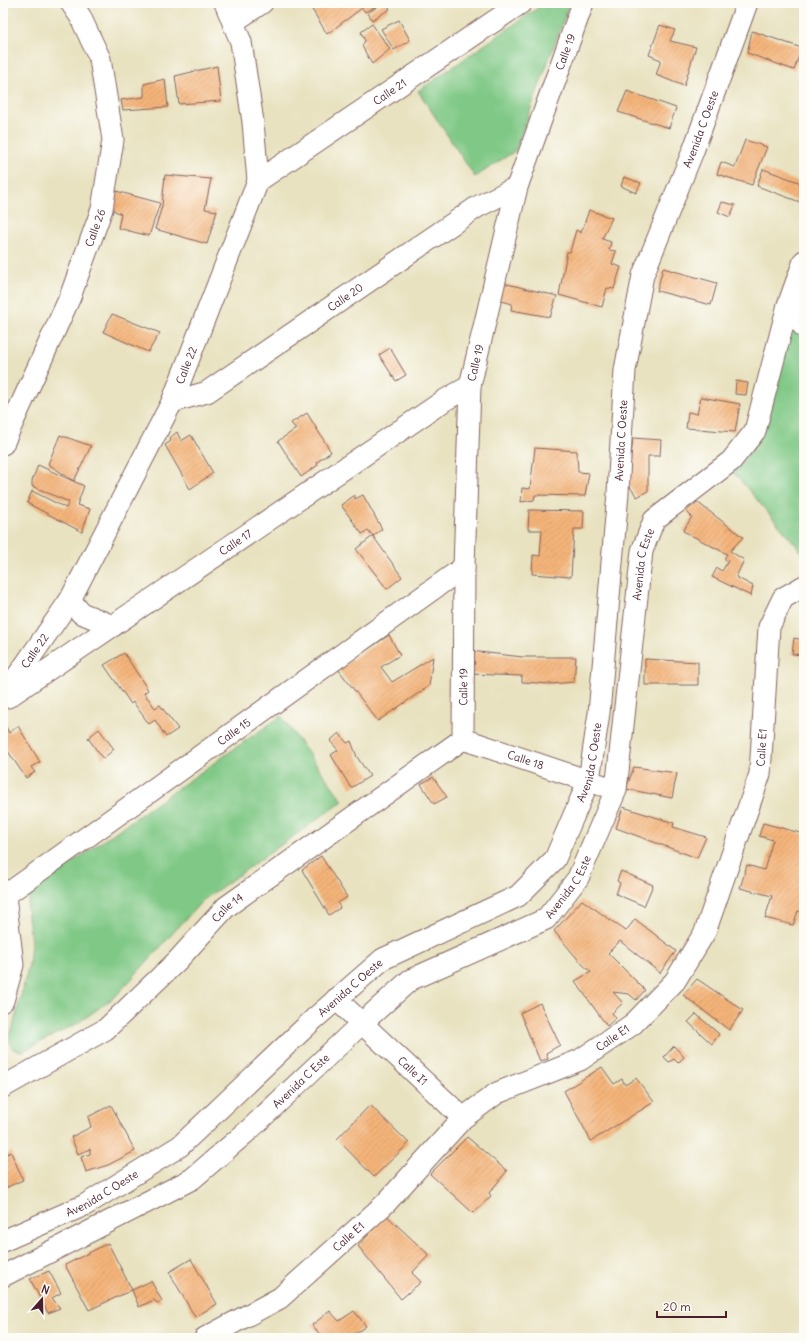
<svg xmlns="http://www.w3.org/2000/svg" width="807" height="1341" font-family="Delius,sans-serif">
  <defs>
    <pattern id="building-hatch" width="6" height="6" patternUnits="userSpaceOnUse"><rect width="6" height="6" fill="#f4b479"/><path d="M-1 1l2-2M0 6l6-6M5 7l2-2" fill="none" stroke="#d39a69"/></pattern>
  </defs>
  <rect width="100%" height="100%" fill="#fdfcf7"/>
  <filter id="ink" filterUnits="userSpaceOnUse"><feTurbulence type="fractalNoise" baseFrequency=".025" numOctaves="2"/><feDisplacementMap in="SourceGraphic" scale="8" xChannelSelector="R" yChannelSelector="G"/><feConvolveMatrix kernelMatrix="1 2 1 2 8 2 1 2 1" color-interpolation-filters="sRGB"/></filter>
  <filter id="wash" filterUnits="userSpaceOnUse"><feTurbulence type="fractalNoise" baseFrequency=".012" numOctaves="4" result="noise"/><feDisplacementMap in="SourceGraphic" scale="16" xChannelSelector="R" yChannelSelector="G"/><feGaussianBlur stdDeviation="0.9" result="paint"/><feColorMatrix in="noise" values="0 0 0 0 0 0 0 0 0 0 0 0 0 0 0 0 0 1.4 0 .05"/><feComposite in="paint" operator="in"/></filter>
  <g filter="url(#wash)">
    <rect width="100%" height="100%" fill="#e8e2c0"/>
    <!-- green -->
    <path fill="#7fc885" stroke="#647458" d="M 545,3 L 565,3 L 568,8 L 515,151 L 475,177 L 418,91 Z
      M 787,322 L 804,332 L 804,551 L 802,552 L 734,473 L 756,444 Z
      M 281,716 L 343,801 L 202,901 L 116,996 L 78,1023 L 23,1051 L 14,1050 C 7,1042 9,1036 13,1027 L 29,964 L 31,943 L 27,908 L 30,892 Z"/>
    <g id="blocks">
      <!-- building -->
      <path fill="url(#building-hatch)" d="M 308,3 L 375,3 L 376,6 L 365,12 L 362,8 L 327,34 Z
        M 382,3 L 386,3 L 390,9 L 372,20 L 368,13 Z
        M 399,20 L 410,40 L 394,50 L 381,29 Z
        M 372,24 L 390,49 L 372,64 L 362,46 L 365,41 L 361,32 Z
        M 660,25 L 675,30 L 670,41 L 696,47 L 684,86 L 656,75 L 661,60 L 649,55 Z
        M 752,31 L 802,48 L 804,43 L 804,50 L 802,48 L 794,70 L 747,53 Z
        M 217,66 L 221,101 L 179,104 L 175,76 Z
        M 165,79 L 168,107 L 123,110 L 121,100 L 144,97 L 144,84 Z
        M 627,91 L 676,108 L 669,128 L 618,112 Z
        M 745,140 L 767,147 L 752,185 L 717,174 L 721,162 L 735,167 Z
        M 763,169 L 804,184 L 804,196 L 803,195 L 800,202 L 757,186 Z
        M 165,175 L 211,179 L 205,209 L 217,211 L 207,244 L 155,229 L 162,206 Z
        M 624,177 L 641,183 L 636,193 L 621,186 Z
        M 116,191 L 160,203 L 149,236 L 118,228 L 121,214 L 111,209 Z
        M 722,202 L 735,205 L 730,217 L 718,212 Z
        M 589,210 L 612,218 L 602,239 L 611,242 L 609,250 L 616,251 L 612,264 L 621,267 L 614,289 L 607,288 L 602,307 L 559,295 L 567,252 L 570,252 L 576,230 L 581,233 Z
        M 663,268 L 717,283 L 711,305 L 657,291 Z
        M 503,283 L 557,296 L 550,317 L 511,310 L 512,304 L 499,300 Z
        M 112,314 L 160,333 L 148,352 L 103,332 Z
        M 390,348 L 406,375 L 396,381 L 379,355 Z
        M 736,381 L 748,383 L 746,395 L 735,394 Z
        M 701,397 L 740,404 L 735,432 L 686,428 L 688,412 L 697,414 Z
        M 307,413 L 331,452 L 317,462 L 318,465 L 301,477 L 278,441 L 296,429 L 291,423 Z
        M 177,432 L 181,441 L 191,435 L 213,473 L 190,489 L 165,445 L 171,441 L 170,438 Z
        M 60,435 L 91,446 L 74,481 L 48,464 Z
        M 633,438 L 661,440 L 660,456 L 648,456 L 648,491 L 637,497 L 628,484 Z
        M 535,448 L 577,451 L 578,472 L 589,473 L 585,496 L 535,495 L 534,500 L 521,502 L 522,488 L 530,489 Z
        M 38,465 L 84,486 L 77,505 L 90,509 L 82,532 L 27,503 L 32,491 L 66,508 L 69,502 L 32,486 L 32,481 Z
        M 355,495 L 355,499 L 363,495 L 382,529 L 373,536 L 368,530 L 362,534 L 341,505 Z
        M 697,502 L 743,537 L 730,551 L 744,560 L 736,577 L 753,586 L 751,596 L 712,577 L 717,568 L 722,571 L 728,561 L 724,559 L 727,554 L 683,531 L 692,517 L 686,511 Z
        M 529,510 L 584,511 L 583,529 L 574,529 L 571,577 L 532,574 L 533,555 L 540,556 L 542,530 L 528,530 Z
        M 373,536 L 402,577 L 387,589 L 356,549 Z
        M 389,635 L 400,655 L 381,667 L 392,682 L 433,657 L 429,686 L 378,721 L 338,669 Z
        M 794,638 L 804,640 L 804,655 L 792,654 Z
        M 470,651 L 523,657 L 576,657 L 574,682 L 551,684 L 522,682 L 522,676 L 470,674 Z
        M 124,653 L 148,690 L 144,693 L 155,708 L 160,705 L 178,729 L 166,737 L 155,720 L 149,724 L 133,702 L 131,704 L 104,665 Z
        M 645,659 L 698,662 L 698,685 L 645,685 Z
        M 5,725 L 9,733 L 18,726 L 40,762 L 31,767 L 35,772 L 26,778 L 3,744 L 3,726 Z
        M 99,729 L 114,749 L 103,759 L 88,738 Z
        M 339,733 L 347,743 L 351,741 L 357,757 L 370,776 L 351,788 L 331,755 L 338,750 L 330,741 Z
        M 634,767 L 677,773 L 672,798 L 626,789 Z
        M 433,777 L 447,797 L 434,804 L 421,784 Z
        M 623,807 L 674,823 L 673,827 L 706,837 L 697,858 L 616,828 Z
        M 763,823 L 804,834 L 804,913 L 798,911 L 793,925 L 765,918 L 772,896 L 740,888 L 747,865 L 764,870 L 773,840 L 759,836 Z
        M 321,856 L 347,897 L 338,903 L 340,908 L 329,915 L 302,870 Z
        M 621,871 L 653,885 L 644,906 L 616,894 L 620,883 L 617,881 Z
        M 582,900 L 626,931 L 635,919 L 676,951 L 660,973 L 620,941 L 608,953 L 645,990 L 636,1000 L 629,994 L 613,992 L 623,1003 L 612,1013 L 616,1018 L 607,1026 L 575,981 L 591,972 L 581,963 L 554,931 Z
        M 697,979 L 743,1010 L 729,1030 L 683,995 Z
        M 540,1003 L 560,1045 L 546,1053 L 548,1059 L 540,1061 L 520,1013 Z
        M 696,1014 L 719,1034 L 712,1044 L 688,1022 Z
        M 674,1046 L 684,1057 L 678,1063 L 674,1059 L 669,1062 L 664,1057 Z
        M 602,1067 L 614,1084 L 622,1079 L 625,1085 L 636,1078 L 654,1102 L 591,1141 L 564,1091 Z
        M 111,1105 L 135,1151 L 108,1165 L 86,1172 L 81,1157 L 90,1154 L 90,1149 L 78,1154 L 71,1137 L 91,1127 L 88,1117 Z
        M 370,1105 L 409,1143 L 374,1177 L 337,1139 Z
        M 467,1137 L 507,1171 L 489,1193 L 491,1196 L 473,1213 L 430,1174 Z
        M 11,1152 L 23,1180 L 3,1189 L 3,1156 Z
        M 386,1215 L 429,1255 L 412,1273 L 421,1282 L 401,1299 L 358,1246 Z
        M 108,1243 L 132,1290 L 151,1281 L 162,1301 L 157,1303 L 154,1300 L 139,1307 L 132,1290 L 89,1310 L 65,1265 Z
        M 191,1259 L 217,1304 L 195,1317 L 169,1272 Z
        M 49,1271 L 61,1293 L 52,1298 L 60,1308 L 48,1313 L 30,1279 Z
        M 330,1311 L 339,1321 L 354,1311 L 366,1326 L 349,1338 L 323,1338 L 312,1325 Z"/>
    </g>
  </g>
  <g filter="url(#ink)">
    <use href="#blocks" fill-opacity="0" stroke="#81635f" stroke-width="1"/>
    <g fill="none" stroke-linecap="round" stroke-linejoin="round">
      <defs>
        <g id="minor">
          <path d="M 233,22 L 262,3"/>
          <path id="s1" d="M 258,181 L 521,3"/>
          <path d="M 788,305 L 804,327"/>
          <path id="s2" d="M 172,402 L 207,392 L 477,207 L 517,187"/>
          <path id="s3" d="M 3,444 L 70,297 L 102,209 L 113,140 L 100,59 L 80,16 L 71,3"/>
          <path d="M 70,600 L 81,613 L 113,626"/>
          <path id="s4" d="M 3,697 L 70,600 L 172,402 L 258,181 L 253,122 L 241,42 L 225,3"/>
          <path id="s5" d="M 8,697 L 445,400 L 470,386"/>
          <path id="s6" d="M 463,739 L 464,567 L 470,386 L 517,187 L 583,3"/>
          <path id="s7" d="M 463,739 L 601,785"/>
          <path d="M 3,890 L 5,896 L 13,965 L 3,1001"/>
          <path id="s8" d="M 3,897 L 464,567"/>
          <path id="s9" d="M 336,999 L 463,1118"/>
          <path id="s10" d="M 3,1087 L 106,1029 L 177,961 L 226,907 L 463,739"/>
          <path id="s11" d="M 3,1241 L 85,1205 L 180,1146 L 314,1019 L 383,959 L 518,896 L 555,859 L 589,780 L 599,713 L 618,493 L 625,370 L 643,275 L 693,151 L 747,3"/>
          <path id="s12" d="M 3,1276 L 192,1179 L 250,1129 L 361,1024 L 410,980 L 546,919 L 578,878 L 616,790 L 642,551 L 654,520 L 731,461 L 755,431 L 788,305 L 804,261"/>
          <path id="s13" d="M 205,1338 L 280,1298 L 386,1203 L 463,1118 L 497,1093 L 580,1060 L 633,1024 L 675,981 L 705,932 L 760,774 L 769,627 L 783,598 L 804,586"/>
        </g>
      </defs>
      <!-- minor casing -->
      <use href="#minor" stroke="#81635f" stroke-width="23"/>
      <!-- minor -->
      <use href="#minor" stroke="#fff" stroke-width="21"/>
    </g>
  </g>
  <g text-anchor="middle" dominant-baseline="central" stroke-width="3" stroke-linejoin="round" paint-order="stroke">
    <!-- street labels -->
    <g font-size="11" fill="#4a1f2b" stroke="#fdfcf7">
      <text stroke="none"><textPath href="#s6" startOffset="701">Calle 19</textPath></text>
      <text stroke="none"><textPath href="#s1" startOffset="159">Calle 21</textPath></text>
      <text stroke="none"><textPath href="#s11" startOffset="1430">Avenida C Oeste</textPath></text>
      <text stroke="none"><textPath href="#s3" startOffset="235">Calle 26</textPath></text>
      <text stroke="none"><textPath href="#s2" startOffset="204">Calle 20</textPath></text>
      <text stroke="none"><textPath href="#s6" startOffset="377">Calle 19</textPath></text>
      <text stroke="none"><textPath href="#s4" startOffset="380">Calle 22</textPath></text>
      <text stroke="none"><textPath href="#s11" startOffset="1106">Avenida C Oeste</textPath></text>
      <text stroke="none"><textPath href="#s5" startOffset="275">Calle 17</textPath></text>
      <text stroke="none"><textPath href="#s12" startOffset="1032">Avenida C Este</textPath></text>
      <text stroke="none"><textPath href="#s4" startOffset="56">Calle 22</textPath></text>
      <text stroke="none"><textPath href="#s6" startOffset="52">Calle 19</textPath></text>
      <text stroke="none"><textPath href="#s8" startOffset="284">Calle 15</textPath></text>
      <text stroke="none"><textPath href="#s13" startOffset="849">Calle E1</textPath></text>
      <text stroke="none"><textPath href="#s7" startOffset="66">Calle 18</textPath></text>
      <text stroke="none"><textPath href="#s11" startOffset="782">Avenida C Oeste</textPath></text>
      <text stroke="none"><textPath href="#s12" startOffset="696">Avenida C Este</textPath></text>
      <text stroke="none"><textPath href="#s10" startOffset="290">Calle 14</textPath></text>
      <text stroke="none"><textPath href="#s11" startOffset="434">Avenida C Oeste</textPath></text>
      <text stroke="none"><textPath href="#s13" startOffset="513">Calle E1</textPath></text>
      <text stroke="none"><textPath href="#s9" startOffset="105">Calle I1</textPath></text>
      <text stroke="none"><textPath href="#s12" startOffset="359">Avenida C Este</textPath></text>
      <text stroke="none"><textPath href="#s11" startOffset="110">Avenida C Oeste</textPath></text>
      <text stroke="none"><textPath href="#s13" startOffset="177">Calle E1</textPath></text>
    </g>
  </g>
  <!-- margin -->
  <rect width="807" height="1341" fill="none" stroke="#fdfcf7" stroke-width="16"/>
  <!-- north arrow -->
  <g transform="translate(42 1299) rotate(20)" stroke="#fdfcf7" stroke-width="3" paint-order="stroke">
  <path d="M0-3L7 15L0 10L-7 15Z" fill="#4a1f2b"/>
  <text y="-6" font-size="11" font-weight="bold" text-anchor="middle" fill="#4a1f2b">N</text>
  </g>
  <!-- scale -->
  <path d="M657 1311v6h69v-6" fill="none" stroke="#4a1f2b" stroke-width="2"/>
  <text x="663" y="1311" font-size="12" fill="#4a1f2b" stroke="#fdfcf7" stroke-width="3" paint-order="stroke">20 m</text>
</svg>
